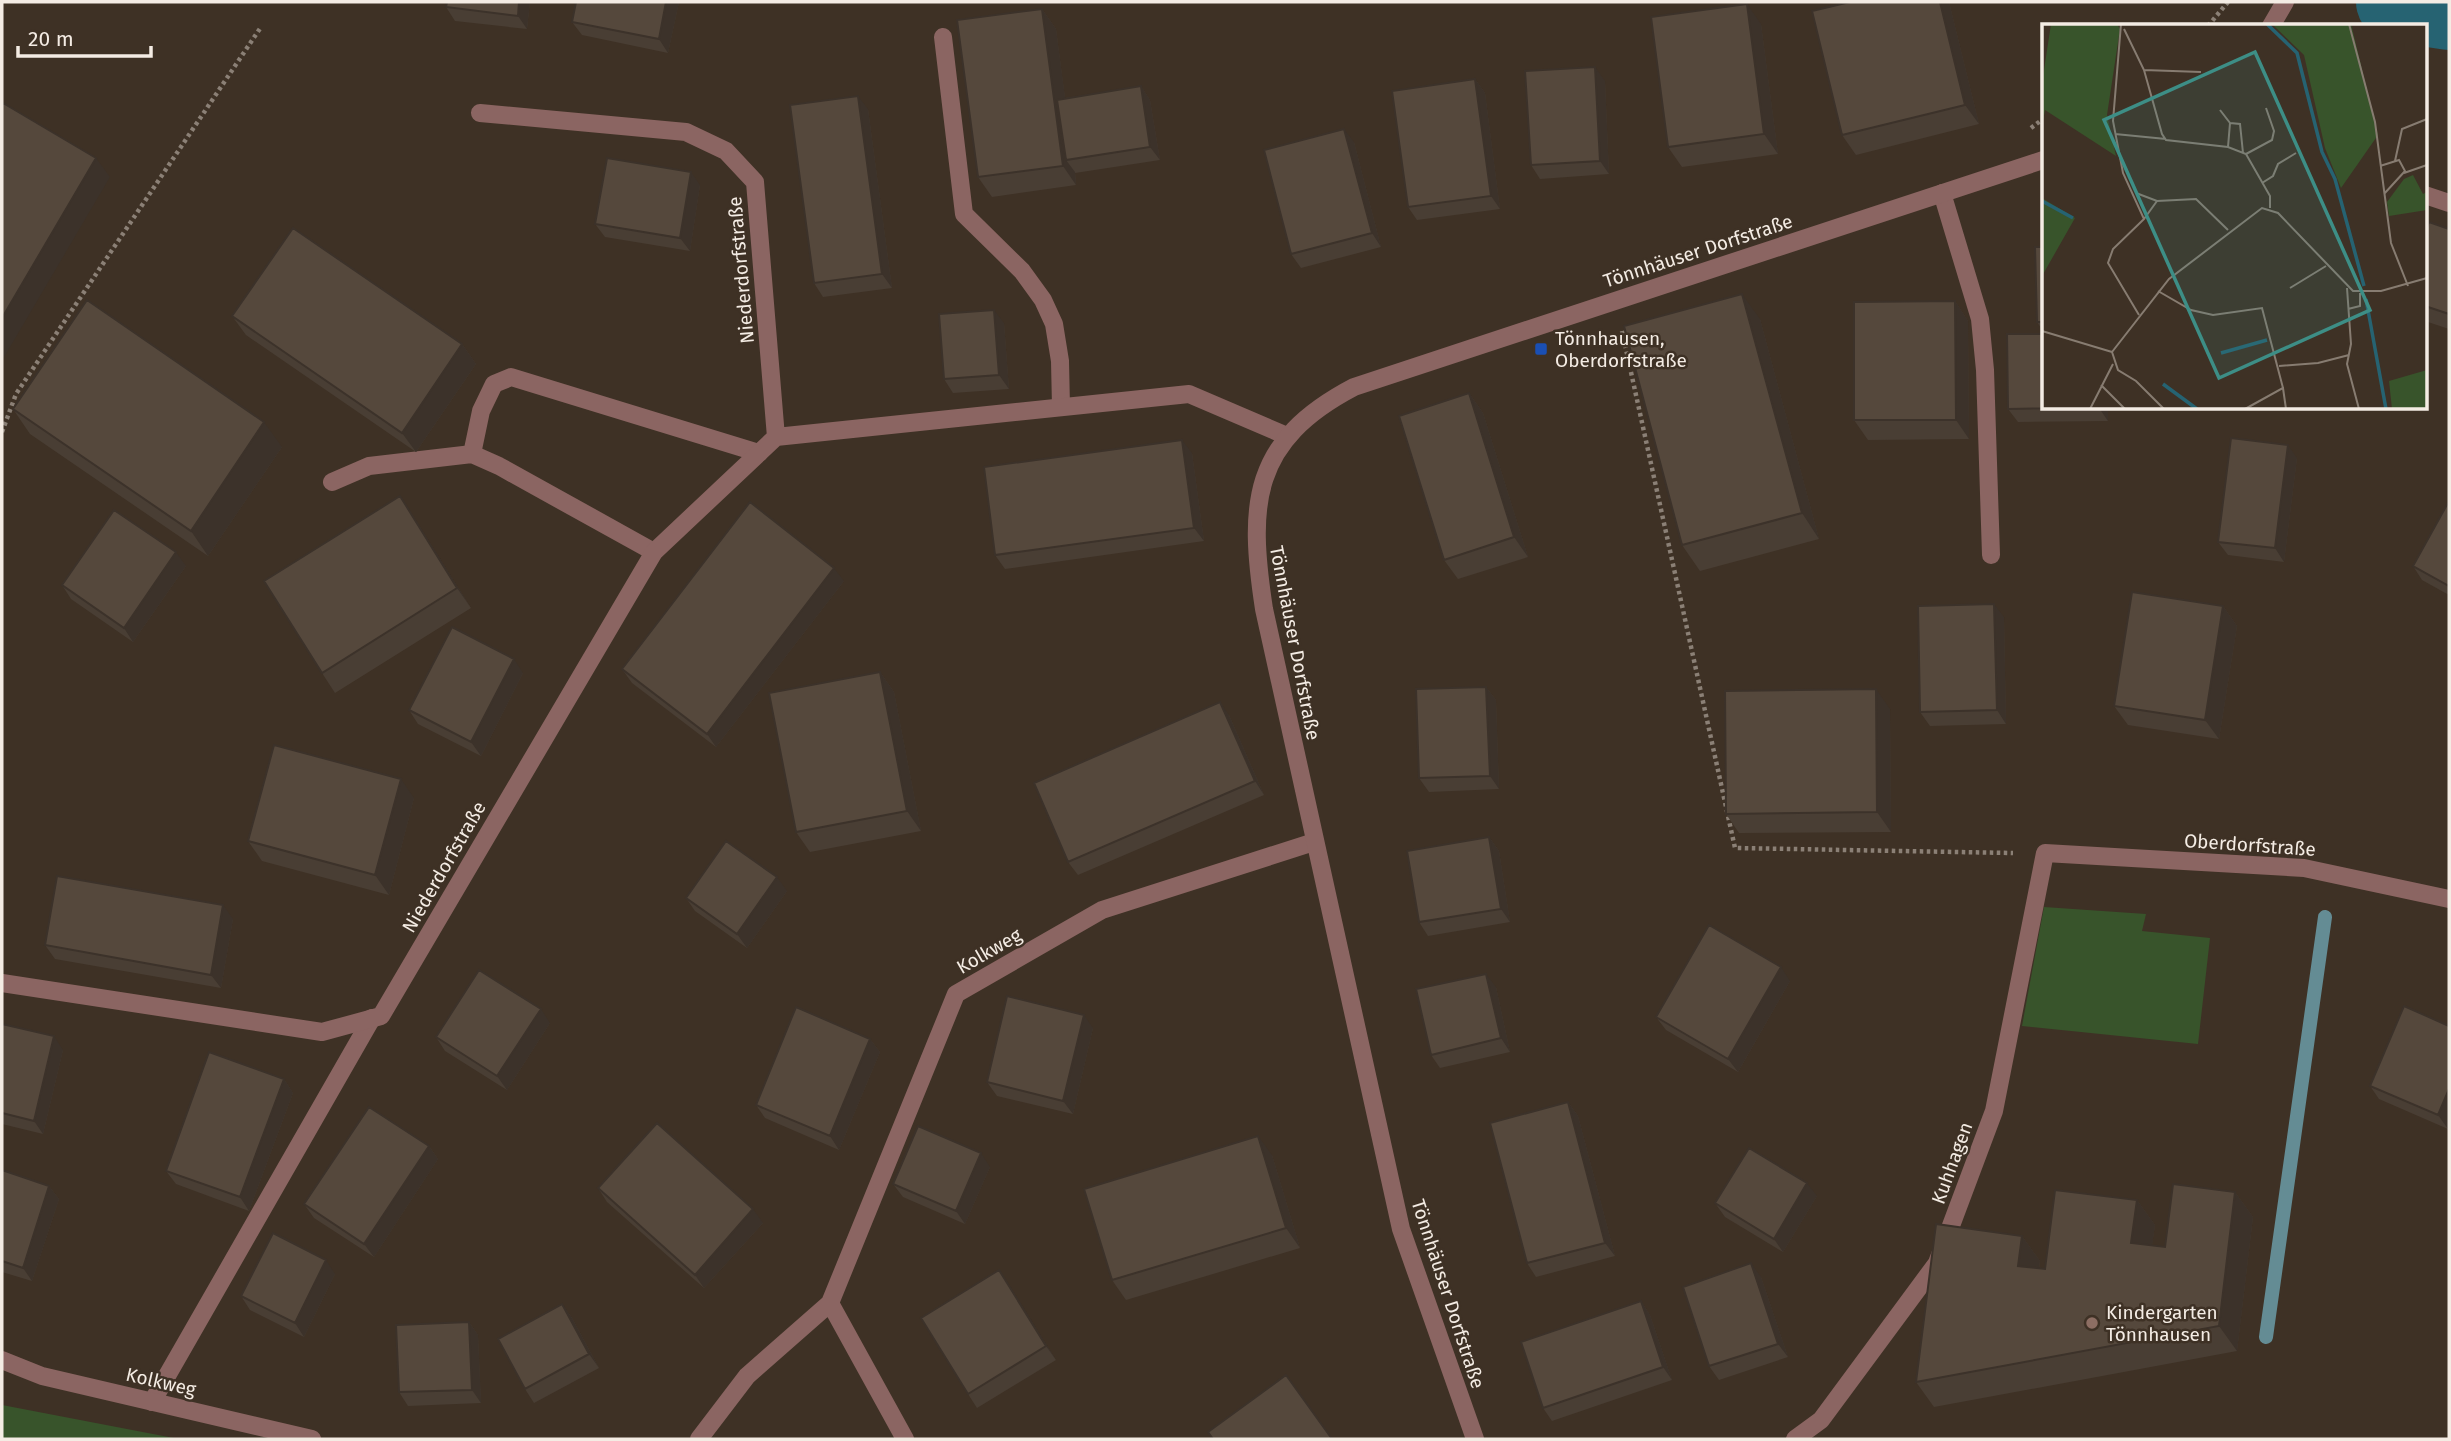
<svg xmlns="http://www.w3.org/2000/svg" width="2451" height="1441" font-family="'Fira Sans',sans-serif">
  <rect width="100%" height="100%" fill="#3e3125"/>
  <!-- green -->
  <path fill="#38542b" d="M 2044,907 L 2146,914 L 2142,931 L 2210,938 L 2198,1044 L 2022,1026 Z
    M 2,1405 L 179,1439 L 2,1439 Z"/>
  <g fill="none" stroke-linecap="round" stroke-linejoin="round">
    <!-- stream -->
    <path stroke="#648c94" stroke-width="14" d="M 2266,1337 L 2325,917"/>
    <!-- river -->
    <path stroke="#266372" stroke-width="80" d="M 2396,2 L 2449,10"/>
    <!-- path -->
    <path stroke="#8b8076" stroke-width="4.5" stroke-dasharray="3.5 3.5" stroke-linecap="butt" d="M 2208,26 L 2228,2
      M 2031,128 L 2043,119
      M 1622,331 L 1735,848 L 2013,853
      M 2,432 L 16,394 L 261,27"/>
    <!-- service -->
    <path stroke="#8b6562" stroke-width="18" d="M 943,37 L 964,214 L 1022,271 L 1043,300 L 1054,324 L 1060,361 L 1061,407
      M 1942,193 L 1980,319 L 1985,370 L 1991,555
      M 472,454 L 481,411 L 494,384 L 511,377 L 759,453
      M 332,482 L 369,466 L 472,454 L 499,466 L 654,552
      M 152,1402 L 372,1018"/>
    <!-- minor -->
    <path stroke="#8b6562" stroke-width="18" d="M 480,113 L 686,132 L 726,151 L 755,182 L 776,437
      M 2425,195 L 2449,203
      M 2,983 L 322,1032 L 381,1016 L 654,552 L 776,437 L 1189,394 L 1287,436
      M 830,1303 L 905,1439
      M 2,1360 L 42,1376 L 312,1439
      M 699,1439 L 747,1376 L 830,1303 L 956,994 L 1102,910 L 1314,842
      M 1795,1439 L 1821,1420 L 1937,1263 L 1994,1111 L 2045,853 L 2304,868 L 2449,899"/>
    <!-- tertiary -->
    <path stroke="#8b6562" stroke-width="18" d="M 2271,26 L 2285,2
      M 1475,1439 L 1401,1229 L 1264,609 C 1248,504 1251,441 1354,387 L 2043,160"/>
  </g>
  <!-- wall -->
  <path fill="#493e34" d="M 447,2 L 530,2 L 527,29 L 455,21 L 446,7 Z
    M 679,2 L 668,53 L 582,35 L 572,22 Z
    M 1850,2 L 1949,2 L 1979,124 L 1856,155 L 1842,135 Z
    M 1042,9 L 1056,29 L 1065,98 L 1141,86 L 1150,100 L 1160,160 L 1075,173 L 1075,172 L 1076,185 L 992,197 L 978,177 Z
    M 1761,24 L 1778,154 L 1682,167 L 1668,147 Z
    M 1475,79 L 1485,93 L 1500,209 L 1417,220 L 1408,207 Z
    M 1605,81 L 1609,174 L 1540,179 L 1531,165 Z
    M 868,109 L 892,288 L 823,297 L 814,283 Z
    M 1354,142 L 1381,247 L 1301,268 L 1291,254 Z
    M 700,185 L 690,251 L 605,237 L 595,224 Z
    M 2449,229 L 2449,329 L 2425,321 L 2425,233 Z
    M 2043,247 L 2043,331 L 2037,322 Z
    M 1955,301 L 1968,321 L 1969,439 L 1868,440 L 1854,420 Z
    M 232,316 L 462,344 L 476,364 L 416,452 L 246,335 Z
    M 1760,319 L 1819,539 L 1700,571 L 1682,545 Z
    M 1004,323 L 1009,389 L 953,393 L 944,379 Z
    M 1469,393 L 1483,413 L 1528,557 L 1458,579 L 1444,560 Z
    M 2043,408 L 2108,408 L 2108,421 L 2018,422 L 2008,409 Z
    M 13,409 L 282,447 L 208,556 L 30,434 Z
    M 1192,453 L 1204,541 L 1005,569 L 995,555 Z
    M 2297,458 L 2284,562 L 2228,555 L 2218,542 Z
    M 400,496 L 413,516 L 471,608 L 335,693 L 322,673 Z
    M 2449,501 L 2449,595 L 2422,580 L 2413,566 Z
    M 186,566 L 133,642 L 71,599 L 62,585 Z
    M 844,581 L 716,747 L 632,683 L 622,669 Z
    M 2223,606 L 2237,626 L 2219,739 L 2128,725 L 2114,706 Z
    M 2004,617 L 2006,724 L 1930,726 L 1920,712 Z
    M 880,672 L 894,692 L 921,831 L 810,852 L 796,832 Z
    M 523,673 L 481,756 L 418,724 L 409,710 Z
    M 1486,687 L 1496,700 L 1499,789 L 1429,792 L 1419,778 Z
    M 1890,709 L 1891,832 L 1739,833 L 1726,814 Z
    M 1229,715 L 1264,795 L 1078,875 L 1068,862 Z
    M 414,798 L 389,895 L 262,861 L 248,841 Z
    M 1489,837 L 1499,851 L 1510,922 L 1428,936 L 1419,922 Z
    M 787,891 L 747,948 L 695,911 L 686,898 Z
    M 233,919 L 221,988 L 55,959 L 45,945 Z
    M 1790,981 L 1738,1072 L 1666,1030 L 1656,1017 Z
    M 1496,987 L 1510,1052 L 1440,1068 L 1431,1055 Z
    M 2404,1006 L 2448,1129 L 2379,1099 L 2370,1086 Z
    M 550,1023 L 507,1090 L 445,1051 L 436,1037 Z
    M 2,1024 L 63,1050 L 43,1134 L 2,1124 Z
    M 1093,1028 L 1073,1114 L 997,1096 L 987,1082 Z
    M 870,1039 L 880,1052 L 839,1150 L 765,1118 L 756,1105 Z
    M 284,1079 L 293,1093 L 249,1211 L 176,1184 L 166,1171 Z
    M 1568,1102 L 1578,1116 L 1615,1256 L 1536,1277 L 1527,1263 Z
    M 429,1146 L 438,1159 L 374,1257 L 314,1218 L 304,1204 Z
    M 1272,1155 L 1300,1248 L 1126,1300 L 1112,1280 Z
    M 990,1167 L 965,1224 L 903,1197 L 893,1184 Z
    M 2,1170 L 49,1186 L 59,1199 L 32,1281 L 2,1272 Z
    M 598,1188 L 763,1223 L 704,1288 L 607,1202 Z
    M 2235,1192 L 2253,1217 L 2237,1351 L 1934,1407 L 1916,1382 L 2022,1236 L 2040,1261 L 2039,1269 L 2045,1269 L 2137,1200 L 2155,1225 L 2152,1245 L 2165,1247 Z
    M 1817,1196 L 1783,1252 L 1725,1217 L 1715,1203 Z
    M 999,1270 L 1056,1360 L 977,1408 L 968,1394 Z
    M 335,1274 L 304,1337 L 250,1310 L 241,1296 Z
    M 1761,1277 L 1788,1357 L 1719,1380 L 1709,1366 Z
    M 1641,1301 L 1650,1315 L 1672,1380 L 1552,1421 L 1543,1408 Z
    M 562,1304 L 572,1318 L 599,1368 L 534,1403 L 525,1389 Z
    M 469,1322 L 478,1335 L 481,1403 L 408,1406 L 399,1392 Z"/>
  <!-- shaded-wall -->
  <path fill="#3c322a" d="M 519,2 L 530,2 L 527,29 L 518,16 Z
    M 666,2 L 679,2 L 668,53 L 659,39 Z
    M 1940,2 L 1949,2 L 1979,124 L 1965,105 Z
    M 1747,4 L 1761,24 L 1778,154 L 1764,134 Z
    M 1042,9 L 1056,29 L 1073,158 L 1066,160 L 1075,172 L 1076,185 L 1063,166 Z
    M 1595,67 L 1605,81 L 1609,174 L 1600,161 Z
    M 1475,79 L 1485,93 L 1500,209 L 1491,196 Z
    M 1141,86 L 1150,100 L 1160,160 L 1150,147 Z
    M 858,96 L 868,109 L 892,288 L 882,274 Z
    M 1344,129 L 1354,142 L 1381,247 L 1372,233 Z
    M 96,158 L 110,177 L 3,359 L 2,318 Z
    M 691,172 L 700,185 L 690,251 L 680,238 Z
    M 1742,294 L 1760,319 L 1819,539 L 1802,513 Z
    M 1955,301 L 1968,321 L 1969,439 L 1956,420 Z
    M 994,310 L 1004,323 L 1009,389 L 999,375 Z
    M 462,344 L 476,364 L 416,452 L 402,433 Z
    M 1469,393 L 1483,413 L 1528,557 L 1514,537 Z
    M 2099,408 L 2108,408 L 2108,421 Z
    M 264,422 L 282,447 L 208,556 L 191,531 Z
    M 1182,440 L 1192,453 L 1204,541 L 1194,528 Z
    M 2288,445 L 2297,458 L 2284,562 L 2275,548 Z
    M 400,496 L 413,516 L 471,608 L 457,588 Z
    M 176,552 L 186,566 L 133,642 L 124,628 Z
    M 834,568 L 844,581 L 716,747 L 707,734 Z
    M 1994,604 L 2004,617 L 2006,724 L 1997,710 Z
    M 2223,606 L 2237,626 L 2219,739 L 2205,720 Z
    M 514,659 L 523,673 L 481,756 L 471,742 Z
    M 880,672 L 894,692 L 921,831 L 907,811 Z
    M 1486,687 L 1496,700 L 1499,789 L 1490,776 Z
    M 1876,689 L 1890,709 L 1891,832 L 1877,812 Z
    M 1220,702 L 1229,715 L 1264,795 L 1255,781 Z
    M 401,779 L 414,798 L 389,895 L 375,875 Z
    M 1489,837 L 1499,851 L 1510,922 L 1501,909 Z
    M 777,877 L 787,891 L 747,948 L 737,934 Z
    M 223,905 L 233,919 L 221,988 L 211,975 Z
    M 1781,967 L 1790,981 L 1738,1072 L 1728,1059 Z
    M 1486,974 L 1496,987 L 1510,1052 L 1501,1038 Z
    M 541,1009 L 550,1023 L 507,1090 L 497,1076 Z
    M 1084,1015 L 1093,1028 L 1073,1114 L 1063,1101 Z
    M 54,1036 L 63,1050 L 43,1134 L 34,1121 Z
    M 870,1039 L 880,1052 L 839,1150 L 830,1136 Z
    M 284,1079 L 293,1093 L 249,1211 L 240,1197 Z
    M 2449,1089 L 2449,1125 L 2448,1129 L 2438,1115 Z
    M 1568,1102 L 1578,1116 L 1615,1256 L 1605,1243 Z
    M 1258,1136 L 1272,1155 L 1300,1248 L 1286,1228 Z
    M 429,1146 L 438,1159 L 374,1257 L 364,1244 Z
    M 981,1153 L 990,1167 L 965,1224 L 956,1211 Z
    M 1807,1183 L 1817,1196 L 1783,1252 L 1774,1239 Z
    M 49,1186 L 59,1199 L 32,1281 L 23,1268 Z
    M 2235,1192 L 2253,1217 L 2237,1351 L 2219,1326 Z
    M 2137,1200 L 2155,1225 L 2149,1268 L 2131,1243 Z
    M 753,1209 L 763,1223 L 704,1288 L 695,1275 Z
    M 2022,1236 L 2040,1261 L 2036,1291 L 2018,1266 Z
    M 326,1260 L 335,1274 L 304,1337 L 295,1323 Z
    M 1751,1263 L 1761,1277 L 1788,1357 L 1778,1344 Z
    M 999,1270 L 1008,1283 L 1056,1360 L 1046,1346 Z
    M 1641,1301 L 1650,1315 L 1672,1380 L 1663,1367 Z
    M 562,1304 L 572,1318 L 599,1368 L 589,1354 Z
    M 469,1322 L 478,1335 L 481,1403 L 472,1390 Z"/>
  <!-- building -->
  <path fill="#55483c" stroke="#3c322a" stroke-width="2" d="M 447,2 L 519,2 L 518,16 L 446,7 Z
    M 576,2 L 666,2 L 659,39 L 572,22 Z
    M 1850,2 L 1940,2 L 1965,105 L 1842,135 L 1812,11 Z
    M 1747,4 L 1764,134 L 1668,147 L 1651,17 Z
    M 1042,9 L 1063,166 L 978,177 L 957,20 Z
    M 1595,67 L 1600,161 L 1531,165 L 1525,71 Z
    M 1475,79 L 1491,196 L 1408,207 L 1392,91 Z
    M 1141,86 L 1150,147 L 1066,160 L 1057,100 Z
    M 858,96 L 882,274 L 814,283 L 790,105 Z
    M 3,103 L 96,158 L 2,318 L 2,105 Z
    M 1344,129 L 1372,233 L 1291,254 L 1264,150 Z
    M 607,158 L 691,172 L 680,238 L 595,224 Z
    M 2429,222 L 2449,229 L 2449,314 L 2425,306 L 2425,233 Z
    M 293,228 L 462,344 L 402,433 L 232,316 Z
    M 2035,247 L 2043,247 L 2043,322 L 2037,322 Z
    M 1742,294 L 1802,513 L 1682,545 L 1624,326 Z
    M 87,300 L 264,422 L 191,531 L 13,409 Z
    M 1955,301 L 1956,420 L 1854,420 L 1854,302 Z
    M 994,310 L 999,375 L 944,379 L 939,314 Z
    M 2007,334 L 2043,334 L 2043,408 L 2061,408 L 2008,409 Z
    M 1469,393 L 1514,537 L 1444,560 L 1399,416 Z
    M 2231,438 L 2288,445 L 2275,548 L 2218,542 Z
    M 1182,440 L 1194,528 L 995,555 L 984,467 Z
    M 400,496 L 457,588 L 322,673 L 264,581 Z
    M 2449,501 L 2449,586 L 2413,566 Z
    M 750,502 L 834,568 L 707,734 L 622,669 Z
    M 114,510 L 176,552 L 124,628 L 62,585 Z
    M 2132,592 L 2223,606 L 2205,720 L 2114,706 Z
    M 1994,604 L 1997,710 L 1920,712 L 1918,606 Z
    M 452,627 L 514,659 L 471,742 L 409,710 Z
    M 880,672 L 907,811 L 796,832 L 769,693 Z
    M 1486,687 L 1490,776 L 1419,778 L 1416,689 Z
    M 1876,689 L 1877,812 L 1726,814 L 1725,691 Z
    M 1220,702 L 1255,781 L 1068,862 L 1034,783 Z
    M 274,745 L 401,779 L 375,875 L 248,841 Z
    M 1489,837 L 1501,909 L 1419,922 L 1407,851 Z
    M 726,841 L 777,877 L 737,934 L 686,898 Z
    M 57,876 L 223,905 L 211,975 L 45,945 Z
    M 1709,925 L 1781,967 L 1728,1059 L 1656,1017 Z
    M 479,970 L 541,1009 L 497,1076 L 436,1037 Z
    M 1486,974 L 1501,1038 L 1431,1055 L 1416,989 Z
    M 1007,996 L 1084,1015 L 1063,1101 L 987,1082 Z
    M 2404,1006 L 2449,1026 L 2449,1089 L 2438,1115 L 2370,1086 Z
    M 796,1007 L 870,1039 L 830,1136 L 756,1105 Z
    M 2,1024 L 54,1036 L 34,1121 L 2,1113 Z
    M 209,1052 L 284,1079 L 240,1197 L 166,1171 Z
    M 1568,1102 L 1605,1243 L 1527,1263 L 1490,1123 Z
    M 369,1107 L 429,1146 L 364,1244 L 304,1204 Z
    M 657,1123 L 753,1209 L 695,1275 L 598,1188 Z
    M 918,1126 L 981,1153 L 956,1211 L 893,1184 Z
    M 1258,1136 L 1286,1228 L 1112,1280 L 1084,1189 Z
    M 1749,1148 L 1807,1183 L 1774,1239 L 1715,1203 Z
    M 2,1170 L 49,1186 L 23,1268 L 2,1261 Z
    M 2173,1184 L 2235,1192 L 2219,1326 L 1916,1382 L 1936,1224 L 2022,1236 L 2018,1266 L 2045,1269 L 2055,1190 L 2137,1200 L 2131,1243 L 2165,1247 Z
    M 273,1233 L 326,1260 L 295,1323 L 241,1296 Z
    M 1751,1263 L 1778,1344 L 1709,1366 L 1683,1287 Z
    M 999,1270 L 1046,1346 L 968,1394 L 921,1318 Z
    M 1641,1301 L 1663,1367 L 1543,1408 L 1521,1342 Z
    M 562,1304 L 589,1354 L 525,1389 L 498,1339 Z
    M 469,1322 L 472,1390 L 399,1392 L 396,1325 Z
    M 1286,1375 L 1332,1439 L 1213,1439 L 1208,1432 Z"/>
  <!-- markers -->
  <rect fill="#1a4fb4" stroke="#3e3125" stroke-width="2.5" x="1534" y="342" width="14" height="14" rx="3.5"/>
  <circle fill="#8d6e63" stroke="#3e3125" stroke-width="2.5" cx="2092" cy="1323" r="7"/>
  <g text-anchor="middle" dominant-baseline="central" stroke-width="5" stroke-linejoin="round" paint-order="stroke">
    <!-- street labels -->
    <g font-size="19" fill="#f4ece4" stroke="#3e3125">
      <text transform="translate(1698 251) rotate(-18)">Tönnhäuser Dorfstraße</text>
      <text transform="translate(741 270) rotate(-95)">Niederdorfstraße</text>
      <text transform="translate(1295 643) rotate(79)">Tönnhäuser Dorfstraße</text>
      <text transform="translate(2250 845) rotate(4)">Oberdorfstraße</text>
      <text transform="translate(444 867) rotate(-60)">Niederdorfstraße</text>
      <text transform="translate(989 951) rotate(-30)">Kolkweg</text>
      <text transform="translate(1952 1163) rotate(-70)">Kuhhagen</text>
      <text transform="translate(1448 1294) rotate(72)">Tönnhäuser Dorfstraße</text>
      <text transform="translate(161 1382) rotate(13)">Kolkweg</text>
    </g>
    <!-- poi labels -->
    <g font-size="19" fill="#f4ece4" stroke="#3e3125" text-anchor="start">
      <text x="1555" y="338">Tönnhausen,<tspan x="1555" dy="22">Oberdorfstraße</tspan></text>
      <text x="2106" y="1312">Kindergarten<tspan x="2106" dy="22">Tönnhausen</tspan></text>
    </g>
  </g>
  <!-- overview -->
  <g transform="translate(2042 24)">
    <rect width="385" height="385" fill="#3e3125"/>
    <path d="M 9,0 L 75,0 L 78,5 L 65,91 L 74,132 L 3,86 L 0,102 L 0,59 ZM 230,0 L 309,0 L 336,111 L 299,164 L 283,124 L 262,31 ZM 371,151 L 381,170 L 385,168 L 385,186 L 347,192 L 345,178 L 362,155 ZM 0,174 L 33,194 L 0,252 ZM 385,346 L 385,385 L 350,385 L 347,357 Z" fill="#38542b"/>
    <path fill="none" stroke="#266372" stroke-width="3.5" d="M 225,0 L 255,29 L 280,128 L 293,155 L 322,262M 0,177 L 31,194M 324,275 L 344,385M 179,329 L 225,316M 121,360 L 155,385"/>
    <path fill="none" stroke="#877c71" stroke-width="2" d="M 79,0 L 71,97 L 81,149 L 102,195 L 71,225 L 66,239 L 97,291M 307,0 L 333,98 L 349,219 L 366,262M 82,5 L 102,46 L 120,110 L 124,116 L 186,123 L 204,130 L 228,172 L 228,184M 102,46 L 159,48M 178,86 L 188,99 L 186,123M 188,99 L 198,100 L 201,129M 73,110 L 124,115M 204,130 L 230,116 L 232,107 L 224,84M 353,137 L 360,105 L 385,95M 338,142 L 357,136 L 363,147 L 342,170M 362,149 L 385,141M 220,159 L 231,152 L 236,140 L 254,129M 94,169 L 115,177 L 154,175 L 186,206M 102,195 L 115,177M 248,264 L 284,242M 305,264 L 309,320 L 305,340 L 317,385M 116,267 L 149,286 L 171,291 L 220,284 L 241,364 L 203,385M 306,285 L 318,282 L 318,269M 0,307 L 70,328M 70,328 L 127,255 L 220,184 L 236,189 L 311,267 L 339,267 L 385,254M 70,328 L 76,346 L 94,357 L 122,385M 237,342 L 276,339 L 307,331M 59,361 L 83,385M 241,364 L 244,385M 48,385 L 71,340"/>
    <path fill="#3d8e86" fill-opacity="0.15" stroke="#3d8e86" stroke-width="3.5" d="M 213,28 L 328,286 L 177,354 L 62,96 Z"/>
    <rect width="385" height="385" fill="none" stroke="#f4ece4" stroke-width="3.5"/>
  </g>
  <!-- border -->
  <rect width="2451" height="1441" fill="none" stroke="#f4ece4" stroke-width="7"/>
  <!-- scale -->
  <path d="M18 46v10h133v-10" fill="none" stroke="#f4ece4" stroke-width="3.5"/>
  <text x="28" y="46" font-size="21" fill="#f4ece4" stroke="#3e3125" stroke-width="5" paint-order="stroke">20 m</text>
</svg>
